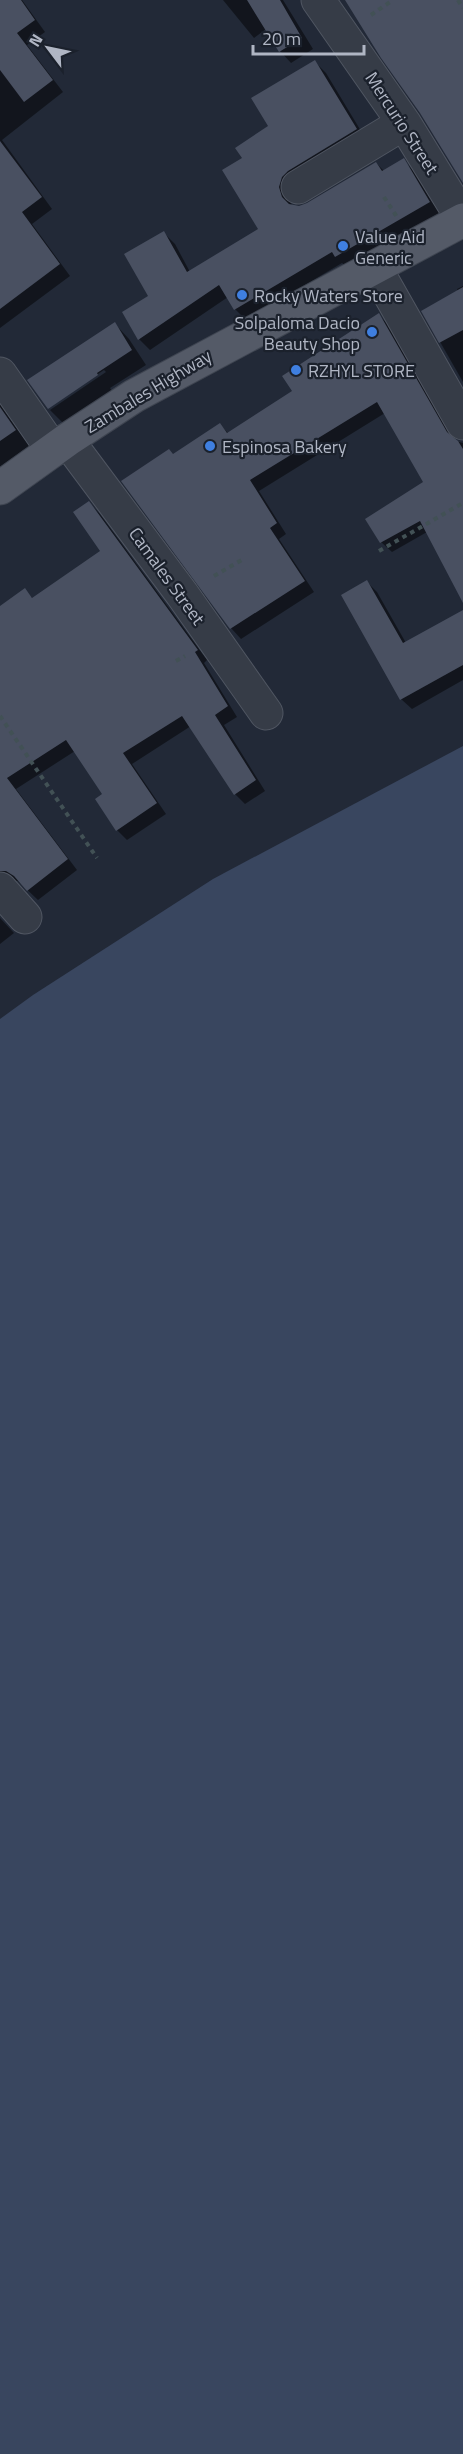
<svg xmlns="http://www.w3.org/2000/svg" width="463" height="2454" font-family="'Titillium Web',sans-serif">
  <rect width="100%" height="100%" fill="#222937"/>
  <!-- water -->
  <path fill="#39465f" d="M 463,746 L 463,2454 L 0,2454 L 0,1019 L 33,995 L 213,879 Z"/>
  <!-- shadow -->
  <path fill="#0007" d="M 0,0 L 22,0 L 45,32 L 27,45 L 63,92 L 2,140 L 52,209 L 32,224 L 70,276 L 0,328 Z
    M 223,0 L 283,0 L 313,49 L 291,63 L 280,51 L 266,29 L 254,38 Z
    M 315,62 L 326,73 L 367,141 L 290,200 L 292,206 L 299,207 L 308,204 L 376,163 L 384,171 L 403,160 L 414,171 L 440,213 L 347,267 L 342,263 L 246,320 L 235,309 L 228,297 L 150,350 L 139,339 L 164,233 L 175,244 L 190,272 L 260,230 L 244,159 L 270,127 Z
    M 463,286 L 463,382 L 423,312 L 458,291 L 457,289 Z
    M 379,315 L 389,326 L 455,441 L 463,443 L 463,600 L 427,532 L 392,552 L 381,542 L 426,483 L 385,413 L 259,491 L 286,534 L 279,539 L 314,592 L 241,639 L 231,628 L 123,482 L 174,455 L 220,425 L 229,434 L 294,391 Z
    M 115,324 L 129,339 L 146,365 L 110,388 L 112,391 L 63,423 L 50,410 L 106,372 L 104,370 L 49,406 L 49,409 L 29,380 Z
    M 0,404 L 29,446 L 0,467 Z
    M 89,503 L 99,513 L 207,660 L 204,663 L 237,717 L 224,725 L 265,791 L 245,804 L 235,794 L 191,726 L 132,764 L 166,814 L 127,840 L 117,830 L 105,794 L 75,751 L 16,789 L 77,870 L 38,900 L 18,881 L 8,880 L 0,884 L 0,608 L 25,590 L 33,599 L 102,552 Z
    M 367,582 L 377,592 L 406,643 L 463,612 L 463,680 L 412,709 L 401,699 Z
    M 0,918 L 14,933 L 0,944 Z"/>
  <!-- building -->
  <path fill="#495061" d="M 0,0 L 21,0 L 35,20 L 17,33 L 53,80 L 24,102 L 0,70 Z
    M 247,0 L 280,0 L 302,38 L 279,52 Z
    M 345,0 L 463,0 L 463,183 L 420,113 L 381,58 Z
    M 315,60 L 357,129 L 288,171 L 282,177 L 279,187 L 282,197 L 289,204 L 299,206 L 307,203 L 376,162 L 382,171 L 404,158 L 430,202 L 335,257 L 332,252 L 234,310 L 219,285 L 138,340 L 122,312 L 148,296 L 124,254 L 164,231 L 187,272 L 258,229 L 222,170 L 242,158 L 235,148 L 268,126 L 251,98 Z
    M 0,141 L 42,197 L 22,212 L 60,264 L 0,309 Z
    M 463,287 L 463,330 L 439,343 L 421,311 Z
    M 379,313 L 447,432 L 458,441 L 463,449 L 463,603 L 420,521 L 380,543 L 365,519 L 423,482 L 377,402 L 250,480 L 277,523 L 270,528 L 305,581 L 230,629 L 121,481 L 169,449 L 173,454 L 220,423 L 227,433 L 292,391 L 282,376 Z
    M 115,322 L 132,350 L 97,373 L 98,375 L 48,409 L 27,380 Z
    M 0,407 L 16,430 L 0,441 Z
    M 89,501 L 198,650 L 195,652 L 228,706 L 215,715 L 256,780 L 234,795 L 182,716 L 123,753 L 157,803 L 116,831 L 95,799 L 102,794 L 66,740 L 7,778 L 68,859 L 27,891 L 14,876 L 6,871 L 0,871 L 0,606 L 25,588 L 32,598 L 100,551 L 73,512 Z
    M 367,580 L 403,643 L 463,610 L 463,665 L 400,700 L 341,595 Z"/>
  <g fill="none" stroke-linecap="round" stroke-linejoin="round">
    <defs>
      <path id="minor" d="M 318,0 L 404,123 L 463,219
        M 298,187 L 404,123
        M 375,268 L 463,423
        M 0,374 L 53,450
        M 67,440 L 182,594 L 266,713
        M 0,889 L 25,917"/>
      <path id="primary" d="M 0,488 L 67,440 L 134,396 L 463,220"/>
    </defs>
    <!-- minor casing -->
    <use href="#minor" stroke="#505662" stroke-width="35"/>
    <!-- primary casing -->
    <use href="#primary" stroke="#3f4551" stroke-width="35"/>
    <!-- path -->
    <path stroke="#425155" stroke-width="4" stroke-dasharray="4.5 4.5" stroke-linecap="butt" d="M 458,0 L 463,8
      M 371,15 L 390,2
      M 384,197 L 397,217
      M 379,551 L 463,503
      M 214,576 L 245,558
      M 176,661 L 185,656
      M 0,716 L 97,858"/>
    <!-- minor -->
    <use href="#minor" stroke="#363c47" stroke-width="33"/>
    <!-- primary -->
    <use href="#primary" stroke="#545a67" stroke-width="33"/>
  </g>
  <!-- markers -->
  <g fill="#3f7fe0" stroke="#1b212c" stroke-width="2">
    <circle cx="343" cy="246" r="6"/>
    <circle cx="242" cy="295" r="6"/>
    <circle cx="372" cy="332" r="6"/>
    <circle cx="296" cy="370" r="6"/>
    <circle cx="210" cy="446" r="6"/>
  </g>
  <g text-anchor="middle" dominant-baseline="central" stroke-width="4.5" stroke-linejoin="round" paint-order="stroke">
    <!-- street labels -->
    <g font-size="18" fill="#b0b6c4" stroke="#1b212c">
      <text transform="translate(402 123) rotate(57)">Mercurio Street</text>
      <text transform="translate(148 391) rotate(-31)">Zambales Highway</text>
      <text transform="translate(167 576) rotate(54)">Camales Street</text>
    </g>
    <!-- poi labels -->
    <g font-size="18" fill="#b0b6c4" stroke="#1b212c" text-anchor="start">
      <text x="355" y="236">Value Aid<tspan x="355" dy="21">Generic</tspan></text>
      <text x="254" y="295">Rocky Waters Store</text>
      <text x="360" y="322" text-anchor="end">Solpaloma Dacio<tspan x="360" dy="21">Beauty Shop</tspan></text>
      <text x="308" y="370">RZHYL STORE</text>
      <text x="222" y="446">Espinosa Bakery</text>
    </g>
  </g>
  <!-- north arrow -->
  <g transform="translate(48 48) rotate(302)" stroke="#1b212c" stroke-width="4.5" paint-order="stroke">
  <path d="M0-4.5L10 22L0 15L-10 22Z" fill="#b0b6c4"/>
  <text y="-9" font-size="16" font-weight="bold" text-anchor="middle" fill="#b0b6c4">N</text>
  </g>
  <!-- scale -->
  <path d="M253 45v9h111v-9" fill="none" stroke="#b0b6c4" stroke-width="3"/>
  <text x="262" y="45" font-size="18" fill="#b0b6c4" stroke="#1b212c" stroke-width="4.5" paint-order="stroke">20 m</text>
</svg>
